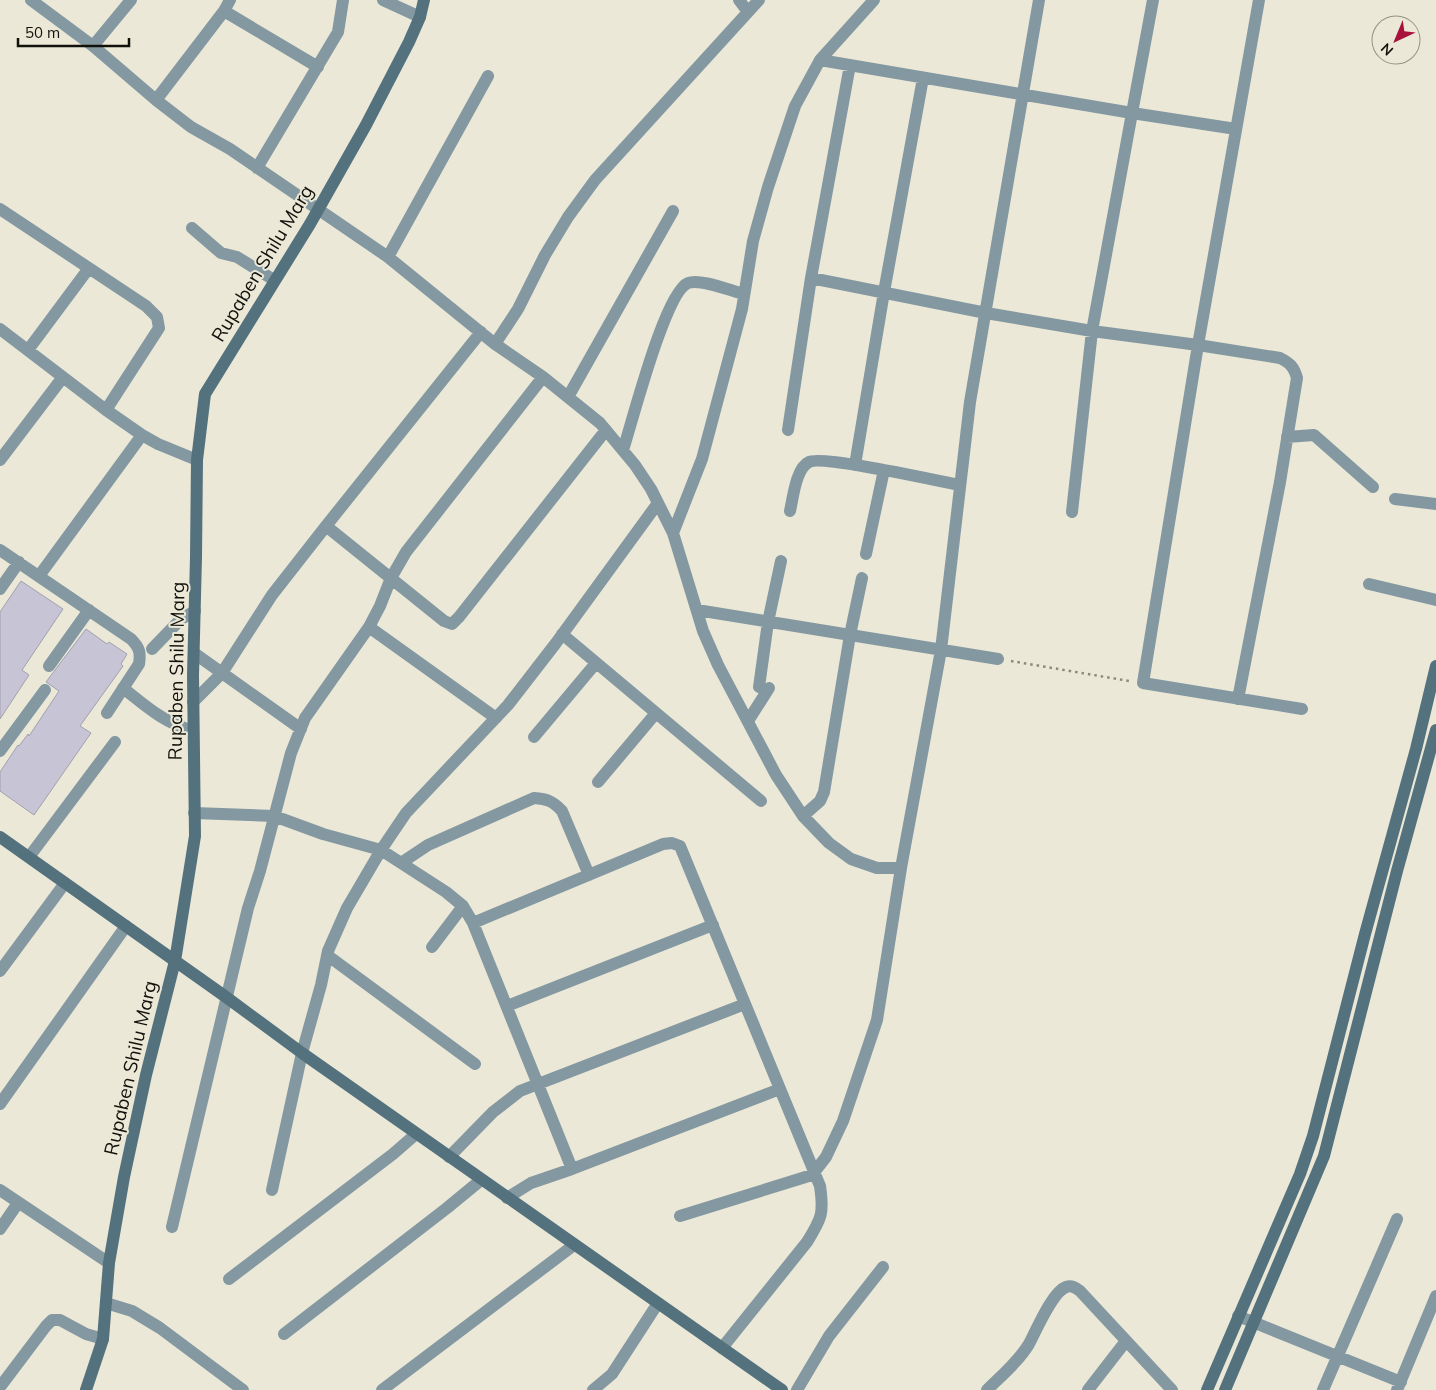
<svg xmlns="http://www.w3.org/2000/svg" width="1436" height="1390" font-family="Mulish,sans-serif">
  <rect width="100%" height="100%" fill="#ebe8d7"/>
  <!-- building -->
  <path fill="#c7c5d5" stroke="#a1a0af" d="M 21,581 L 63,609 L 22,670 L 29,675 L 0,719 L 0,612 Z
    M 86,629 L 107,644 L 109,642 L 127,654 L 121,664 L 123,666 L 80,726 L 91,733 L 34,815 L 0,791 L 0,772 L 18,745 L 19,746 L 28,734 L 29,736 L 59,691 L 46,682 Z"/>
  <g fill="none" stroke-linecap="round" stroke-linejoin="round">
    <!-- path -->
    <path stroke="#8b897d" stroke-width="2.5" stroke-dasharray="2.5 4" stroke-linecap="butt" d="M 1011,661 L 1129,681"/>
    <!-- street -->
    <path stroke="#8498a1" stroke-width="12" d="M 31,0 L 93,46 L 156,100 L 191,127 L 230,149 L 388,257 L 495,344 L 543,377 L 600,423 L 635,465 L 651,489 L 673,533 L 703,631 L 718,665 L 776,775 L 803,816 L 829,843 L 851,859 L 877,868 L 901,868
      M 383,0 L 420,17
      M 739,0 L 748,12
      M 224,11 L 318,67
      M 93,46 L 131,0
      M 820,60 L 1132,113 L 1153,0
      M 156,100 L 224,11 L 230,0
      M 257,168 L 338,32 L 343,0
      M 0,209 L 146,306 L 157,317 L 159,328 L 106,410
      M 192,228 L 221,253 L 237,257 L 274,280
      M 388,257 L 488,76
      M 811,278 L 986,313 L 1092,331 L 1198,345 L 1259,0
      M 0,329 L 106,410 L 142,435 L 158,444 L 197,460
      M 481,332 L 326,526 L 444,621 L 452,624 L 459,617 L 606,430
      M 495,344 L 518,309 L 545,255 L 568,217 L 595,180 L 759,0
      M 28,350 L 89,268
      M 568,397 L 673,211
      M 788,430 L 811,278 L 850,65
      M 1287,437 L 1314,435 L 1373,487
      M 623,450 C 632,423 665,292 688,283 C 700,278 731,291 744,294
      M 0,460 L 63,377
      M 855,465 L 884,292 L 923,78
      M 1395,499 L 1436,504
      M 790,511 C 793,498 796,468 809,462 C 822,455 938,481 960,485
      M 1072,512 L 1092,331 L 1132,113 L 1236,129
      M 673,533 L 702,459 L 742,309 L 753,241 L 768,187 L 795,106 L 820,60 L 874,0
      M 0,550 L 131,639 C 139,647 141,652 139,664 L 107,713
      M 866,554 L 884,470
      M 39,576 L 142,435
      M 1369,584 L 1436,600
      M 0,589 L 19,562
      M 697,610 L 998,659
      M 369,627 L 496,718
      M 562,634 L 761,801
      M 152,649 L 181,619 L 195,611
      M 194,653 L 301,729
      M 49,666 L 89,610
      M 759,687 L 768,622 L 781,561
      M 123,688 C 147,707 163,722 193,731
      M 1238,699 L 1280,482 L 1297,378 C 1294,367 1290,363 1280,358 L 1198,345 L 1143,683 L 1302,709
      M 193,702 L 222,673 L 272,595 L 326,526
      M 748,721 L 769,688
      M 534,737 L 596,663
      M 0,751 L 45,690
      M 598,782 L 656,713
      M 194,813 L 274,816 L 323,834 L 381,850 L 446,892 L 463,906 L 473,923 L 572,1169
      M 803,816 L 820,801 L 824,792 L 850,635 L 862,578
      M 29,857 L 115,742
      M 401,863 L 428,845 L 534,798 C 547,799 553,801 562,811 L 589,875
      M 473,923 L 663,844 L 672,843 L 680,846 L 820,1186 C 824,1213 822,1218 807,1242 L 722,1348
      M 432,947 L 463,906
      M 327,955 L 475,1064
      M 0,971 L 65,883
      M 507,1006 L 713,925
      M 0,1104 L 126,926
      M 449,1157 L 493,1112 L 520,1091 L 745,1004
      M 0,1190 L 109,1263
      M 272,1190 L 302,1053 L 321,985 L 328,951 L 347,908 L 381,850 L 406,813 L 508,705 L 556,643 L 658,503
      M 507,1198 L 531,1183 L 572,1169 L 780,1089
      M 680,1216 L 812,1175 L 826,1157 L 843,1121 L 877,1020 L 901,868 L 941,650 L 970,402 L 1039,0
      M 172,1227 L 248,908 L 260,871 L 291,753 L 305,718 L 369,627 L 380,606 L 391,578 L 406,552 L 543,377
      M 0,1229 L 18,1203
      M 229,1279 L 393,1154 L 416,1134
      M 106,1303 L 132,1311 L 160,1328 L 243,1390
      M 1238,1316 L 1401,1382
      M 284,1334 L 447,1208 L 481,1180
      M 0,1387 L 46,1326 L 52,1320 L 60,1320 L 86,1334 L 103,1339
      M 382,1390 L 574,1245
      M 593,1390 L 612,1374 L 658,1303
      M 797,1390 L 829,1336 L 883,1267
      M 987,1390 C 1001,1376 1018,1362 1029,1344 C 1036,1331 1052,1292 1066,1287 C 1072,1285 1076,1288 1080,1291 L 1172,1390
      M 1088,1390 L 1126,1341
      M 1323,1390 L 1397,1219
      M 1397,1390 L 1436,1296"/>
    <!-- secondary -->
    <path stroke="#54717e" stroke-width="12" d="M 0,837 L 226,997 L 302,1053 L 782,1390
      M 86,1390 L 103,1339 L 109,1263 L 124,1177 L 146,1075 L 175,961 L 195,836 L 193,675 L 196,557 L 197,460 L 205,394 L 310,224 L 366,125 L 409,42 L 420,17 L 424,0
      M 1207,1390 L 1300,1174 L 1313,1136 L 1365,934 L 1416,749 L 1436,666
      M 1225,1390 L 1324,1156 L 1397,871 L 1436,730"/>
  </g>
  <g text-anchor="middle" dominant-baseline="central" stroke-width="4" stroke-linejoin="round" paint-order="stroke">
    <!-- street labels -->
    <g font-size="19" fill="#11100a" stroke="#ebe8d7">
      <text transform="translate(262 263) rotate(-59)">Rupaben Shilu Marg</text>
      <text transform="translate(176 671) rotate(-89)">Rupaben Shilu Marg</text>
      <text transform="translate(130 1068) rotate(-77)">Rupaben Shilu Marg</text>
    </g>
  </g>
  <!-- north arrow -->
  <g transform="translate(1396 40) rotate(224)"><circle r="24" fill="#ebe8d7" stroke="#949285"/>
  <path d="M0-4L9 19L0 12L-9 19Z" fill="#a8113c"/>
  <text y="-8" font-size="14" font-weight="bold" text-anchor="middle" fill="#11100a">N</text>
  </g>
  <!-- scale -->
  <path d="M18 38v8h111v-8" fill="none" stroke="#11100a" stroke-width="2.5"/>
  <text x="25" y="38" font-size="15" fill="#11100a" stroke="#ebe8d7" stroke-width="4" paint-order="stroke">50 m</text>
</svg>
